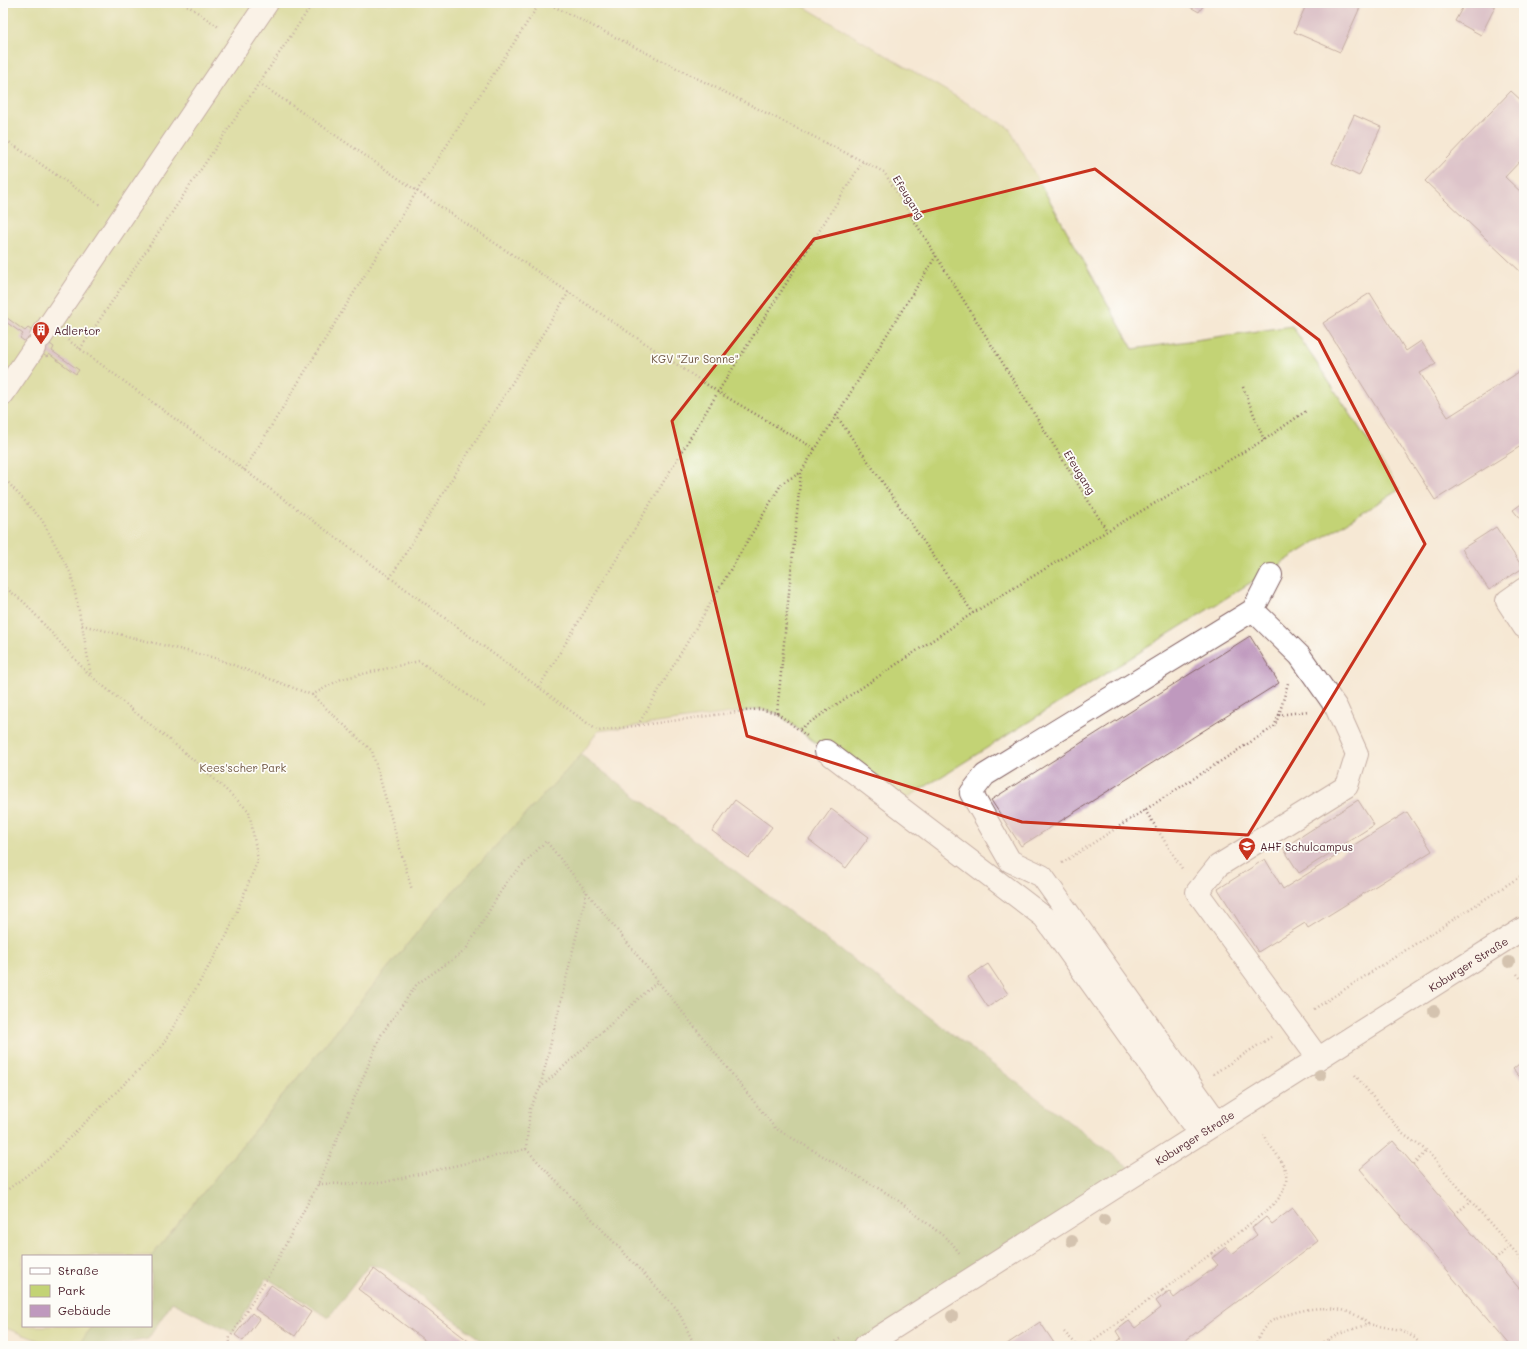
<svg xmlns="http://www.w3.org/2000/svg" width="1527" height="1349" font-family="Mali,sans-serif">
  <rect width="100%" height="100%" fill="#fdfcf7"/>
  <filter id="ink" filterUnits="userSpaceOnUse"><feTurbulence type="fractalNoise" baseFrequency=".025" numOctaves="2"/><feDisplacementMap in="SourceGraphic" scale="8" xChannelSelector="R" yChannelSelector="G"/><feConvolveMatrix kernelMatrix="1 2 1 2 8 2 1 2 1" color-interpolation-filters="sRGB"/></filter>
  <filter id="wash" filterUnits="userSpaceOnUse"><feTurbulence type="fractalNoise" baseFrequency=".012" numOctaves="4" result="noise"/><feDisplacementMap in="SourceGraphic" scale="16" xChannelSelector="R" yChannelSelector="G"/><feGaussianBlur stdDeviation="0.9" result="paint"/><feColorMatrix in="noise" values="0 0 0 0 0 0 0 0 0 0 0 0 0 0 0 0 0 1.4 0 .05"/><feComposite in="paint" operator="in"/></filter>
  <g filter="url(#wash)">
    <rect width="100%" height="100%" fill="#f6e8d4"/>
    <!-- green -->
    <path fill="#c3d375" stroke="#867950" d="M 3,3 L 798,3 L 1009,128 L 1133,349 L 1292,326 L 1400,489 L 896,805 L 777,713 L 759,709 L 598,731 L 581,755 L 433,913 L 151,1256 L 23,1256 L 23,1326 L 93,1326 L 77,1346 L 53,1346 L 3,1327 Z"/>
    <!-- forest -->
    <path fill="#9ab566" stroke="#726a48" d="M 581,755 L 1137,1173 L 865,1346 L 489,1346 L 382,1267 L 369,1265 L 328,1318 L 267,1278 L 233,1333 L 172,1302 L 148,1339 L 110,1346 L 77,1346 L 93,1326 L 151,1326 L 151,1256 L 433,913 Z"/>
    <g id="blocks">
      <!-- building -->
      <path fill="#bf99be" d="M 1183,3 L 1205,3 L 1199,12 Z
        M 1307,3 L 1362,3 L 1340,52 L 1294,32 Z
        M 1465,3 L 1488,3 L 1495,7 L 1481,35 L 1455,21 Z
        M 1511,91 L 1524,103 L 1524,157 L 1505,177 L 1524,195 L 1524,275 L 1425,181 Z
        M 1354,115 L 1381,127 L 1359,176 L 1332,163 Z
        M 1370,293 L 1406,351 L 1421,341 L 1436,364 L 1420,373 L 1448,417 L 1521,371 L 1524,375 L 1524,444 L 1435,500 L 1323,323 Z
        M 3,315 L 25,331 L 28,328 L 34,332 L 54,347 L 52,351 L 79,370 L 76,374 L 49,354 L 47,357 L 41,353 L 20,338 L 23,334 L 3,320 Z
        M 1524,502 L 1524,524 L 1513,510 Z
        M 1496,527 L 1523,568 L 1489,590 L 1462,549 Z
        M 1250,636 L 1279,683 L 1021,846 L 991,800 Z
        M 735,800 L 772,827 L 749,858 L 712,831 Z
        M 1358,800 L 1374,825 L 1299,873 L 1283,848 Z
        M 831,809 L 869,837 L 846,868 L 809,840 Z
        M 1407,812 L 1432,851 L 1308,928 L 1305,923 L 1258,952 L 1218,889 L 1265,859 L 1283,889 Z
        M 988,964 L 1008,994 L 988,1007 L 968,977 Z
        M 1524,1060 L 1524,1082 L 1513,1069 Z
        M 1393,1141 L 1524,1294 L 1524,1346 L 1511,1346 L 1360,1169 Z
        M 1293,1208 L 1318,1241 L 1178,1346 L 1111,1346 L 1121,1339 L 1116,1331 L 1129,1321 L 1135,1328 L 1161,1308 L 1156,1301 L 1169,1291 L 1174,1298 L 1218,1265 L 1212,1258 L 1215,1256 L 1226,1247 L 1232,1254 L 1257,1235 L 1252,1228 L 1255,1226 L 1266,1217 L 1272,1224 Z
        M 374,1269 L 475,1346 L 432,1346 L 358,1289 Z
        M 271,1285 L 311,1312 L 295,1336 L 255,1309 Z
        M 252,1313 L 259,1319 L 243,1341 L 235,1335 Z
        M 1040,1322 L 1056,1346 L 1004,1346 Z"/>
    </g>
  </g>
  <g filter="url(#ink)">
    <use href="#blocks" fill-opacity="0" stroke="#866566" stroke-width="1"/>
    <g fill="none" stroke-linecap="round" stroke-linejoin="round">
      <defs>
        <path id="minor" d="M 41,337 L 267,3
          M 3,394 L 34,348
          M 1271,575 L 1253,610 L 1300,656 L 1336,707 L 1357,754 L 1347,786 L 1218,866 L 1197,892 L 1318,1058
          M 1524,589 L 1507,601 L 1524,627
          M 826,751 L 1044,917 L 1199,1133
          M 1217,1122 L 1042,876 L 1010,861 L 971,793 L 985,775 L 1253,610"/>
        <g id="major">
          <path id="s1" d="M 865,1346 L 1524,928"/>
        </g>
      </defs>
      <!-- minor casing -->
      <use href="#minor" stroke="#866566" stroke-width="24"/>
      <!-- major casing -->
      <use href="#major" stroke="#866566" stroke-width="24"/>
      <!-- path -->
      <path stroke="#866566" stroke-width="2.5" stroke-dasharray="1 3" stroke-linecap="butt" d="M 184,3 L 220,28
        M 547,3 L 884,172 L 1107,531
        M 259,83 L 417,191 L 718,392 L 815,449
        M 3,138 L 100,205
        M 68,340 L 598,731 L 759,709 L 777,713 L 807,736
        M 80,349 L 313,3
        M 1243,387 L 1264,440
        M 836,415 L 973,613
        M 244,470 L 417,191 L 540,3
        M 3,477 L 42,520 L 71,574 L 82,625 L 91,676 L 189,756 L 249,811 L 258,860 L 227,935 L 161,1048 L 47,1160 L 3,1193
        M 390,578 L 569,292
        M 3,586 L 24,602 L 90,676
        M 82,625 L 215,658 L 312,695 L 372,751 L 412,890
        M 539,687 L 718,392 L 863,161
        M 312,695 L 341,679 L 419,661 L 485,707
        M 777,713 L 801,472 L 936,256
        M 1279,715 L 1288,683
        M 638,725 L 782,483 L 800,473
        M 800,729 L 973,613 L 1107,531 L 1264,440 L 1306,411
        M 1145,810 L 1183,870
        M 1062,863 L 1274,727 L 1279,715 L 1308,711
        M 1517,974 L 1524,982
        M 1314,1009 L 1524,874
        M 1213,1074 L 1271,1037
        M 1355,1075 L 1403,1134 L 1427,1151 L 1524,1262
        M 540,1088 L 657,982
        M 526,1149 L 530,1109 L 540,1088 L 587,891
        M 1413,1164 L 1427,1151
        M 318,1184 L 381,1183 L 526,1149 L 677,1309 L 695,1346
        M 1455,1214 L 1471,1201
        M 1255,1226 L 1252,1222 C 1269,1209 1294,1192 1284,1167 C 1279,1156 1269,1145 1263,1135
        M 1215,1256 L 1212,1253 L 1252,1222
        M 1495,1260 L 1510,1246
        M 1166,1293 L 1163,1290 L 1212,1253
        M 1126,1323 L 1123,1319 L 1163,1290
        M 1064,1332 L 1078,1346
        M 231,1346 L 229,1339 L 272,1270 L 318,1184 L 381,1035 L 417,984 L 465,951 L 507,881 L 546,841 L 775,1128 L 895,1198 L 951,1242 L 961,1255
        M 829,1346 L 841,1338
        M 1085,1346 L 1123,1319
        M 1255,1346 C 1258,1339 1260,1332 1265,1327 C 1270,1320 1279,1318 1286,1315 C 1313,1306 1346,1303 1368,1324
        M 1317,1346 L 1339,1334 L 1368,1324 L 1401,1330 L 1415,1338 L 1422,1346"/>
      <!-- minor -->
      <use href="#minor" stroke="#fff" stroke-width="22"/>
      <!-- major -->
      <use href="#major" stroke="#fff" stroke-width="22"/>
    </g>
    <!-- trees -->
    <g fill="#ab9783">
      <circle cx="1509" cy="962" r="6"/>
      <circle cx="1434" cy="1011" r="6"/>
      <circle cx="1320" cy="1075" r="6"/>
      <circle cx="1104" cy="1220" r="6"/>
      <circle cx="1072" cy="1241" r="6"/>
      <circle cx="952" cy="1316" r="6"/>
    </g>
  </g>
  <!-- marked area -->
  <path d="M0 0H1527V1349H0ZM 1095,169 L 1319,340 L 1425,544 L 1248,835 L 1022,822 L 747,736 L 672,421 L 814,239 Z" fill="#f6e8d4" fill-opacity=".55" fill-rule="evenodd"/>
  <path fill="none" stroke="#c8321e" stroke-width="3" stroke-linejoin="round" d="M 1095,169 L 1319,340 L 1425,544 L 1248,835 L 1022,822 L 747,736 L 672,421 L 814,239 Z"/>
  <!-- icons -->
  <defs>
    <symbol id="building-pin" viewBox="-11 -11 22 30"><path d="M0 17L-7.5 6A9.5 9.5 0 1 1 7.5 6Z" fill="#c8321e" stroke="#fdfcf7"/><path d="M-4-6H4V6H1V3H-1V6H-4ZM-2.5-4.3h1.7v1.8h-1.7ZM.8-4.3h1.7v1.8H.8ZM-2.5-1h1.7V.8h-1.7ZM.8-1h1.7V.8H.8Z" fill="#fff"/></symbol>
    <symbol id="school-pin" viewBox="-11 -11 22 30"><path d="M0 17L-7.5 6A9.5 9.5 0 1 1 7.5 6Z" fill="#c8321e" stroke="#fdfcf7"/><path d="M0-5L7-2L0 1L-7-2ZM-4 1L0 2.5L4 1V4Q0 6-4 4Z" fill="#fff"/></symbol>
  </defs>
  <g fill-rule="evenodd">
    <use href="#building-pin" x="31" y="320" width="20" height="27"/>
    <use href="#school-pin" x="1237" y="836" width="20" height="27"/>
  </g>
  <g text-anchor="middle" dominant-baseline="central" stroke-width="3.5" stroke-linejoin="round" paint-order="stroke">
    <!-- street labels -->
    <g font-size="11" fill="#4a1f2b" stroke="#fdfcf7">
      <text transform="translate(909 197) rotate(58)">Efeugang</text>
      <text transform="translate(1080 472) rotate(58)">Efeugang</text>
      <text stroke="none"><textPath href="#s1" startOffset="714">Koburger Straße</textPath></text>
      <text stroke="none"><textPath href="#s1" startOffset="390">Koburger Straße</textPath></text>
    </g>
    <!-- poi labels -->
    <g font-size="11" fill="#4a1f2b" stroke="#fdfcf7" text-anchor="start">
      <text x="54" y="330">Adlertor</text>
      <text x="1260" y="846">AHF Schulcampus</text>
    </g>
    <!-- park labels -->
    <g font-size="11" fill="#6e5541" stroke="#fdfcf7">
      <text x="695" y="358">KGV "Zur Sonne"</text>
      <text x="243" y="767">Kees'scher Park</text>
    </g>
  </g>
  <!-- margin -->
  <rect width="1527" height="1349" fill="none" stroke="#fdfcf7" stroke-width="16"/>
  <!-- legend -->
  <rect x="22" y="1255" width="130" height="72" fill="#fdfcf7" stroke="#b5a4a5"/>
  <rect x="30" y="1268" width="20" height="6" fill="#ffffff" stroke="#b5a4a5"/>
  <text x="58" y="1275" font-size="12" fill="#4a1f2b">Straße</text>
  <rect x="30" y="1285" width="20" height="12" fill="#c3d375" stroke="#b5a4a5"/>
  <text x="58" y="1295" font-size="12" fill="#4a1f2b">Park</text>
  <rect x="30" y="1305" width="20" height="12" fill="#bf99be" stroke="#b5a4a5"/>
  <text x="58" y="1315" font-size="12" fill="#4a1f2b">Gebäude</text>
</svg>
